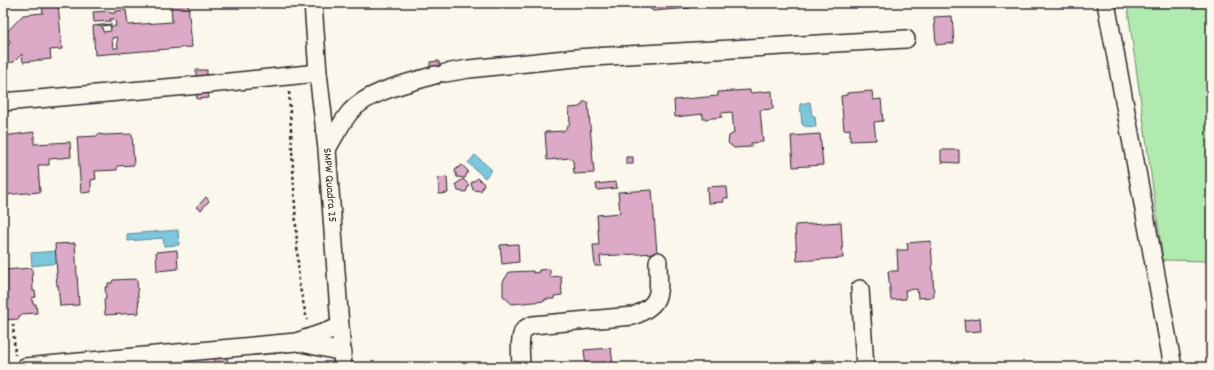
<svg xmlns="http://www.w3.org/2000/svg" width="1214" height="370" font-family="Dekko,sans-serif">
  <rect width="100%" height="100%" fill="#fbf7ec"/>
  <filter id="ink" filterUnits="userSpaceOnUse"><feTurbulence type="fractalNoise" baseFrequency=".025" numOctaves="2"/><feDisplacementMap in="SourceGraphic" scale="8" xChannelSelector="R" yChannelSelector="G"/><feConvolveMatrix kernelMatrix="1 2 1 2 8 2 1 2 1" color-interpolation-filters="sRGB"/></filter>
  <g filter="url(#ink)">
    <!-- green -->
    <path fill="#b1eaae" stroke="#6e8a6c" d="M 1127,3 L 1211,3 L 1211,261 L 1163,260 Z"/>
    <!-- water -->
    <path fill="#7cc7dc" stroke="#5c8995" d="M 810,102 L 812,115 L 813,116 L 815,116 L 816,127 L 804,126 L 802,124 L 800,104 Z
      M 475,155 L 492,170 L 485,178 L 468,163 Z
      M 178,230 L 179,245 L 164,246 L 163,238 L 128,241 L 127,234 Z
      M 57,251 L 58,263 L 32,266 L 31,253 Z"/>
    <!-- building -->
    <path fill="#dca9c6" stroke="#2b2b2b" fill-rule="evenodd" d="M 58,3 L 62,49 L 50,50 L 51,59 L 23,62 L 22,54 L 14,62 L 3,63 L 3,46 L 7,46 L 11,42 L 4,35 L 23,15 L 43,13 L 42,4 Z
      M 171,3 L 188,3 L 192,47 L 95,55 L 93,26 L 111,24 L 111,27 L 116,26 L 115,19 L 110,19 L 111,21 L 94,22 L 93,12 L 110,11 L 110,13 L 115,13 L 115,11 L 126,10 L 128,25 L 172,22 ZM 110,25 L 111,31 L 103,32 L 102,26 ZM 117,37 L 118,39 L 117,40 L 118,48 L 113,48 L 112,38 Z
      M 538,3 L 572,3 L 572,5 L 538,7 Z
      M 643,3 L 695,3 L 690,8 L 653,11 Z
      M 952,16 L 954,43 L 936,45 L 934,17 Z
      M 439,61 L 440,84 L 431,84 L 430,62 Z
      M 196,70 L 207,70 L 207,77 L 196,80 Z
      M 196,89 L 208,92 L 209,98 L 197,99 Z
      M 750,90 L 750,93 L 772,91 L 773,109 L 760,110 L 763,142 L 751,143 L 751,147 L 734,148 L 728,143 L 729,136 L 734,133 L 732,112 L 721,113 L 722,117 L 703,119 L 703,114 L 675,117 L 674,100 L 718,96 L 718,92 Z
      M 872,91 L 873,100 L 881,99 L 883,121 L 874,122 L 876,140 L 850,141 L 850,129 L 844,130 L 841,96 L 847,95 L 847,93 Z
      M 583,102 L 588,102 L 594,173 L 574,174 L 573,161 L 570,158 L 547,160 L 545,132 L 564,131 L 570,123 L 569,108 L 580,107 Z
      M 34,132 L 34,144 L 70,142 L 71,157 L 49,159 L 49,165 L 38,165 L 40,192 L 3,195 L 3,136 Z
      M 98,134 L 105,135 L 132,134 L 134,165 L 117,166 L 117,170 L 95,171 L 96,179 L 91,180 L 91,192 L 81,193 L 77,137 L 98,136 Z
      M 820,134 L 823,165 L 793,167 L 791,136 Z
      M 941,150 L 959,150 L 959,163 L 941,162 Z
      M 626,157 L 633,157 L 633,164 L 626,164 Z
      M 462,165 L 468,171 L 465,178 L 457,177 L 455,170 Z
      M 447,177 L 448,193 L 439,194 L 438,178 Z
      M 478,178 L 484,184 L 481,191 L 473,190 L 471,183 Z
      M 463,179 L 469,185 L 466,192 L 458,191 L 456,184 Z
      M 616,182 L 617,188 L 597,190 L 596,184 Z
      M 723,186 L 722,187 L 727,187 L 728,198 L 723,198 L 724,202 L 708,203 L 707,187 Z
      M 652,190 L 657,253 L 600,256 L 601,266 L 595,266 L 593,245 L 599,245 L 597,215 L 620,213 L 618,192 Z
      M 206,197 L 209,201 L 201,210 L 197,207 Z
      M 841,222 L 843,258 L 797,261 L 795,225 Z
      M 931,241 L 934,297 L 918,298 L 917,289 L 905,290 L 906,299 L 891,300 L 888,271 L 898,271 L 897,250 L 908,250 L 907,243 Z
      M 75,243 L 79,305 L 60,306 L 58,285 L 57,286 L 56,273 L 57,273 L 55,244 Z
      M 518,244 L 519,262 L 502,264 L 500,245 Z
      M 177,250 L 178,269 L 157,271 L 156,252 Z
      M 32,268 L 33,291 L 35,291 L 36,297 L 32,298 L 33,304 L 36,304 L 37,313 L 22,314 L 22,315 L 19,316 L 19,319 L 3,320 L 3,270 Z
      M 550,269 L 550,277 L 561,276 L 562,295 L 554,296 L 554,299 L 545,299 L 545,301 L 512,304 L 503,296 L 503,282 L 509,272 L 533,271 L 533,273 L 539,272 L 539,270 Z
      M 137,279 L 139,313 L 105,315 L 104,299 L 106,299 L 105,287 L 108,287 L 108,283 L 112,283 L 113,280 Z
      M 980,318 L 981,331 L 965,332 L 964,320 Z
      M 611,348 L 613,365 L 644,364 L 644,367 L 586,367 L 584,350 Z
      M 214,355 L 227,355 L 228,367 L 215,367 Z
      M 834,360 L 839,367 L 810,367 L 810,361 Z"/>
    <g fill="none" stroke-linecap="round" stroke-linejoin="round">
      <defs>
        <g id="minor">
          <path id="s1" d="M 313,3 L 318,73 L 327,149 L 343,367"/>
          <path d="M 1106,3 L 1173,367"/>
          <path d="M 445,73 L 469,69 L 575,58 L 906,39"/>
          <path d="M 3,102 L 200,85 L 318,73"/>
          <path d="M 327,149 C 334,137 341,123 350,112 C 368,91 409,83 435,75"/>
          <path d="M 860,289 L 865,367"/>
          <path d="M 297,342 L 343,352"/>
          <path d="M 25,367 L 296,342 L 340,327"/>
          <path d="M 521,367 C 521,358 518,335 525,329 C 526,327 531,326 533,325 L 633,316 C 665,303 658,291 658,261"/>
        </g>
      </defs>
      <!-- minor casing -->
      <use href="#minor" stroke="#2b2b2b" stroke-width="20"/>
      <!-- path -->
      <path stroke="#2b2b2b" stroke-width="2.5" stroke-dasharray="3 3" stroke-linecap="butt" d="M 289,92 L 299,283 L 307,320
        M 13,324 L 15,355
        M 308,367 L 308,361"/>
      <!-- minor -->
      <use href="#minor" stroke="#fbf7ec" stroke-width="17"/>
    </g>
  </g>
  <g text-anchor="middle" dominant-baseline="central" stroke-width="3.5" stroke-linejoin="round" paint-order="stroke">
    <!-- street labels -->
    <g font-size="12" fill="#2b2b2b" stroke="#fbf7ec">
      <text stroke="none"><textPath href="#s1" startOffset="183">SMPW Quadra 25</textPath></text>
    </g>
  </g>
  <!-- margin -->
  <rect width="1214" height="370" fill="none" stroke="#fbf7ec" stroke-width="16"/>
  <rect x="8" y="8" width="1198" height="354" fill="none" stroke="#2b2b2b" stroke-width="1.5" filter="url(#ink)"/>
</svg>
